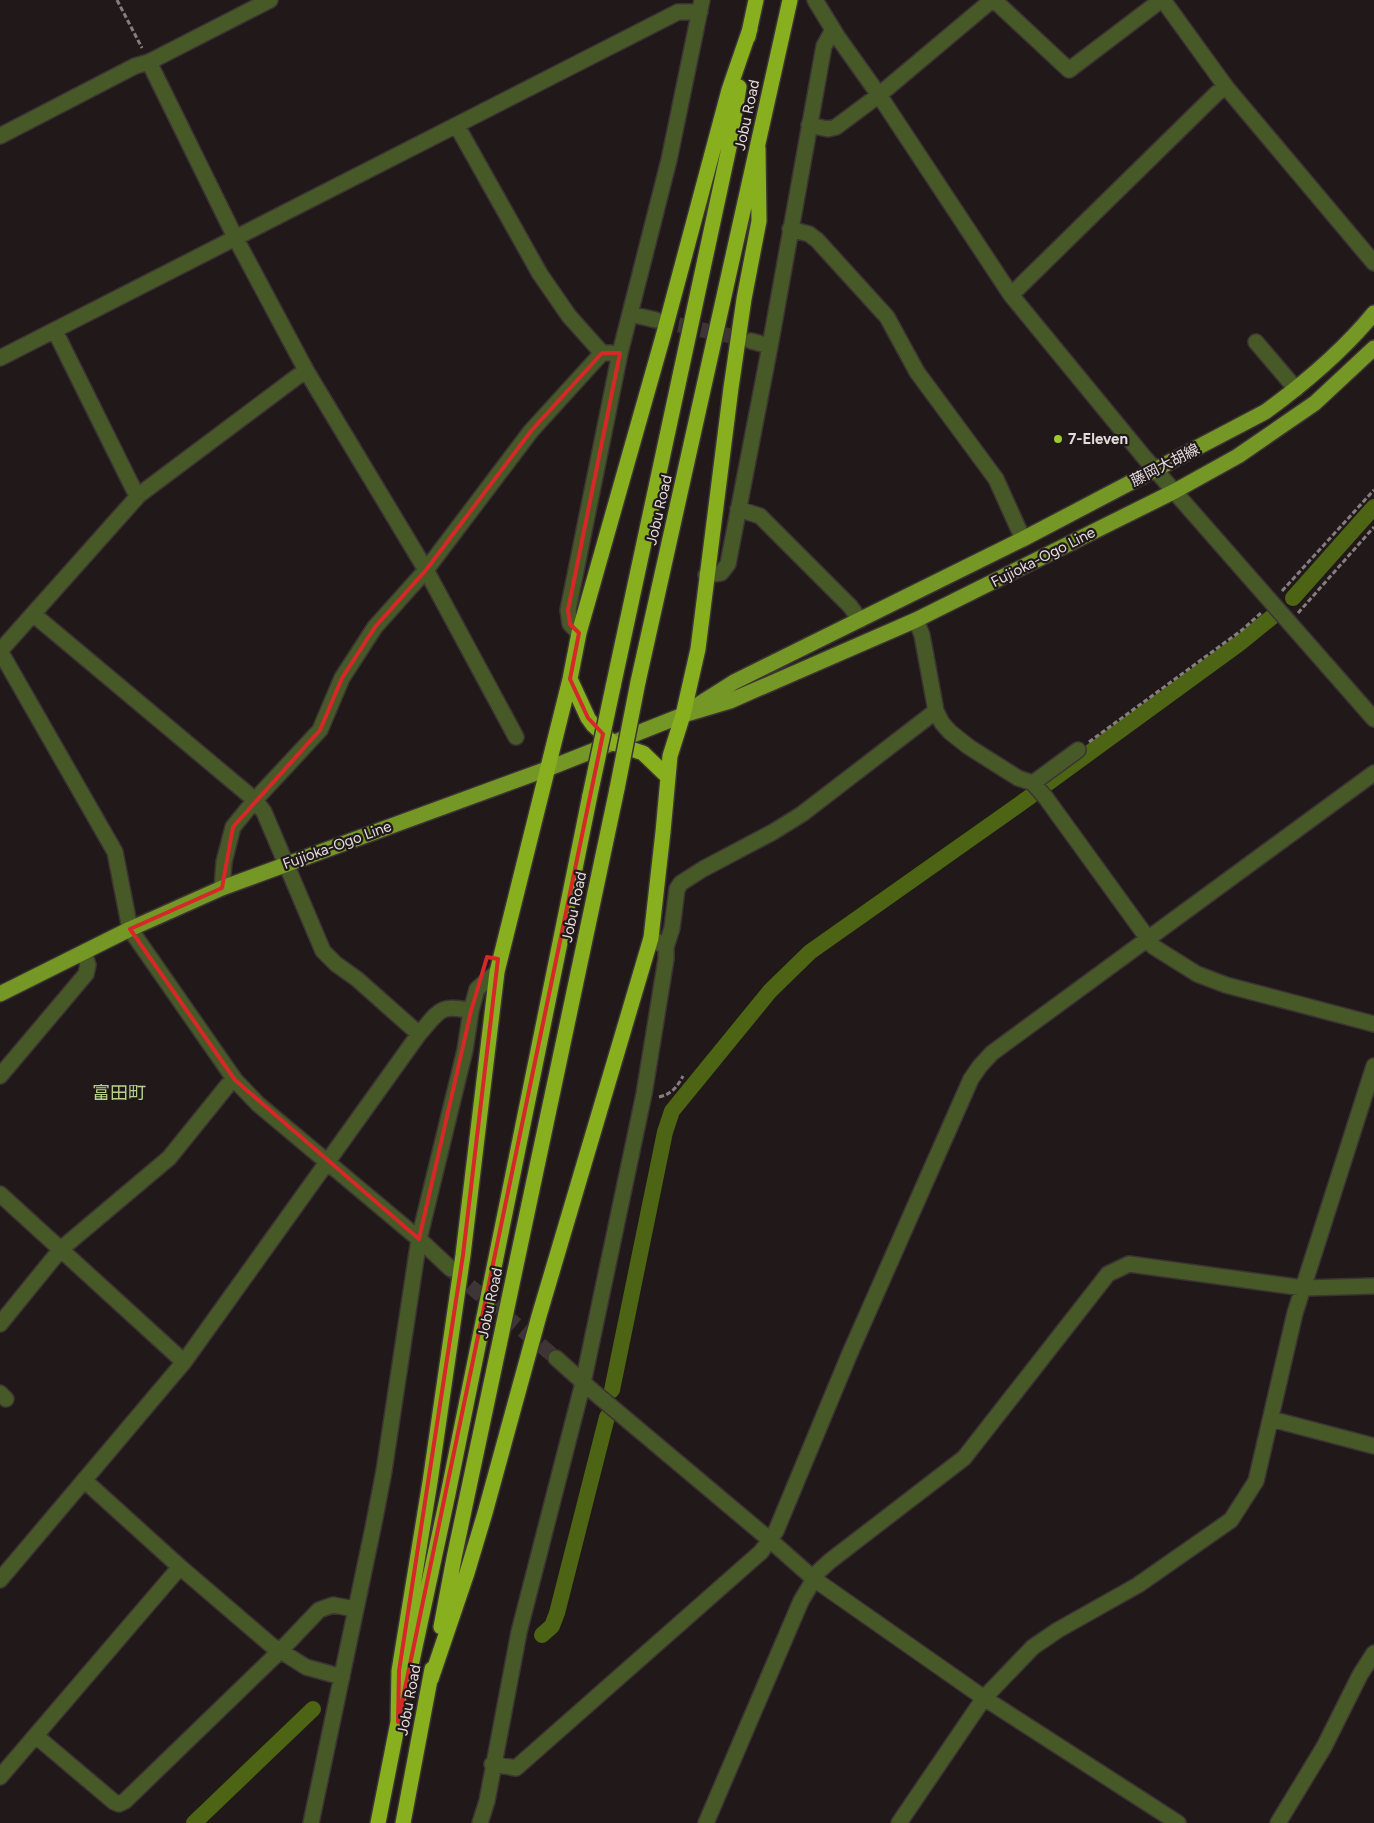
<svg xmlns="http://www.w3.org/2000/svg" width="1374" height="1823" font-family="Figtree,'Noto Sans JP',sans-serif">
  <rect width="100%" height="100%" fill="#21181a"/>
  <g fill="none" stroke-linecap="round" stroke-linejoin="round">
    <!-- canal -->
    <path stroke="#4c6413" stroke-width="16" d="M 1293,598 L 1374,507
      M 1048,783 L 1240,643 L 1272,617
      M 612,1390 L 665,1132 L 672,1111 L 770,991 L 810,952 L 1031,796
      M 542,1635 L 552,1626 L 557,1613 L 607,1417
      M 194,1823 L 313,1709"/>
    <!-- minor-tunnel -->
    <path stroke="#3e3537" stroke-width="15" stroke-dasharray="15 8" stroke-linecap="butt" d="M 656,320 L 749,340
      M 452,1271 L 556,1358"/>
    <defs>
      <path id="minor" d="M 815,0 L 837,36 L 879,95 L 1011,295 L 1144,457 L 1374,719
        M 994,0 L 1069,70 L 1156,4 L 1159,0
        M 1163,0 L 1226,87 L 1374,263
        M 149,62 L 236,239 L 307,372 L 426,570 L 516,737
        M 809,125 L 828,129 L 836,127 L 879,95 L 992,0
        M 457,126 L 540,274 L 569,316 L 602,353 L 611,353
        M 0,136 L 135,66 L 149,62 L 270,0
        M 790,229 L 809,234 L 817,240 L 887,317 L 917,372 L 996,479 L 1023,539
        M 1011,295 L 1217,93 L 1226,87
        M 630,314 L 656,320
        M 55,331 L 134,490 L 139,495
        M 751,341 L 770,346
        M 1256,342 L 1296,389
        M 0,358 L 678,12 L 700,12
        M 307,372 L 298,376 L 139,495 L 0,651 L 115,852 L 130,929 L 235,1080 L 258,1104 L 419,1239 L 451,1269
        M 738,509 L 760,516 L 850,606 L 860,620
        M 706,575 L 721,573 L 728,564 L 770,346 L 822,57 L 824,46 L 833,30
        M 33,614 L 255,800 L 264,812 L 323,951 L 336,964 L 357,979 L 419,1034
        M 916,620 L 922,635 L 936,711 L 942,723 L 950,732 L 969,747 L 1018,778 L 1033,783 L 1046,798 L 1154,947 L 1197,974 L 1226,985 L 1374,1024
        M 579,633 L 570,624 L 568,610 L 620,353 L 669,160 L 702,0
        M 1033,783 L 1078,750
        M 222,888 L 224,862 L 233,827 L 255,800 L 320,730 L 342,678 L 375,627 L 426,570 L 531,431 L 602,353
        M 666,947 L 672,928 L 677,889 L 681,883 L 703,869 L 773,832 L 802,814 L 936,711
        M 0,1076 L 86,974 L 88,965 L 84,952
        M 0,1194 L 184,1362
        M 0,1324 L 61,1249 L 169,1158 L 228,1085 L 235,1080
        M 556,1358 L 595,1393 L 770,1540 L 814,1579 L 984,1698 L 1178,1823
        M 0,1393 L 6,1399
        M 1271,1419 L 1374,1446
        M 84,1480 L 180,1567 L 271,1645 L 306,1667 L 342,1677
        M 0,1580 L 184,1362 L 419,1034 C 439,1012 439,1003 471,1011
        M 36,1736 L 114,1802 L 119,1804 L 125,1801 L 280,1651 L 319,1610 L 333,1605 L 355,1609
        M 492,1764 L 516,1768 L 761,1552 L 776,1531 L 850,1353 L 971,1079 L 980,1066 L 992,1053 L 1374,773
        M 0,1777 L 180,1567
        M 311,1823 L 373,1528 L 384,1471 L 419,1239 L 465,1050 L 471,1011 L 477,989 L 497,972
        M 480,1823 L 487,1801 L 519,1632 L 583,1383 L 644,1094 L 666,959 L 666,947 L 651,938
        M 706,1823 L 801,1601 L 819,1571 L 830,1561 L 964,1458 L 1108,1274 L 1129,1264 L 1304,1288 L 1374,1286
        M 899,1823 L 984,1698 L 1033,1647 L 1058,1630 L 1138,1585 L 1231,1520 L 1256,1481 L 1295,1313 L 1374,1066
        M 1278,1823 L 1324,1747 L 1360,1675 L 1374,1653"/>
      <path id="major" d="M 696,706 L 734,682 L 1023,539 L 1265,412 C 1305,383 1342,352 1374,313
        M 0,994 L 130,929 L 222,888 L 547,769 L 683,715 L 730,701 L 916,620 L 1175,491 L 1238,456 L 1315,403 L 1374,348"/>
      <path id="highway" d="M 748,37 L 756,0
        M 570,679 L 588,718 L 593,725 L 613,743 L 643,753 L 668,777
        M 638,682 L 790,0
        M 613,687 L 730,143 L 739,87
        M 441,1627 L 454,1558 L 617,789
        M 409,1675 L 448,1494 L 590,795
        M 431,1679 L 467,1573 L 485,1513 L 539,1316 L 651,938 L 663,832 L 670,756 L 683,715 L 698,649 L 731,388 L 744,299 L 759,221 L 758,148
        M 398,1722 L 399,1671 L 430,1482 L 463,1255 L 497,972 L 570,679 L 579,633 L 664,333 L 729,90 L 750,29
        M 378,1823 L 400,1712
        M 403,1823 L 432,1669"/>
    </defs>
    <!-- minor casing -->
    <use href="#minor" stroke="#3c3335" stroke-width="18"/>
    <!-- major casing -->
    <use href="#major" stroke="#3c3335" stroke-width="18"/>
    <!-- highway casing -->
    <use href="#highway" stroke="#3c3335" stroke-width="18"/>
    <!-- path -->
    <path stroke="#857d7f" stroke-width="3" stroke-dasharray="5 2.5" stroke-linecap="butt" d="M 117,0 L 142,48
      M 1282,591 L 1374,490
      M 1298,613 L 1374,527
      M 1089,742 L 1242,630 L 1262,612
      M 659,1097 C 672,1094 677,1087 683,1076"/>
    <!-- minor -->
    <use href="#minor" stroke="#485928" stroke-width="15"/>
    <!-- major -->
    <use href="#major" stroke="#759725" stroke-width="15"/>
    <!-- highway -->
    <use href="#highway" stroke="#87af1e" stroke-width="15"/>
    <defs>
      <path id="highway-bridge" d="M 617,789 L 638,682
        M 590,795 L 613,687"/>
    </defs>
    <!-- highway-bridge casing -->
    <use href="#highway-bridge" stroke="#3c3335" stroke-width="18" stroke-linecap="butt"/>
    <!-- highway-bridge -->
    <use href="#highway-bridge" stroke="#87af1e" stroke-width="15"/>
  </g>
  <!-- marked area -->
  <path fill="none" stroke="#d62828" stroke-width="4" stroke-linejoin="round" d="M 602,353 L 620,353 L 568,610 L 570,624 L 579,633 L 570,679 L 588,718 L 603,734 L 398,1722 L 399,1671 L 463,1255 L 498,959 L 487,957 L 471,1011 L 419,1239 L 235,1080 L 130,929 L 222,888 L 233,827 L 320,730 L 342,678 L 375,627 L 426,570 L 531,431 Z"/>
  <!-- markers -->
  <circle fill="#9dca2f" stroke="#21181a" stroke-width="2" cx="1058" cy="439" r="5"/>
  <g text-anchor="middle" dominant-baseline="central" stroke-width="4.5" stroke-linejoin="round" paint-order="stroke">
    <!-- street labels -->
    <g font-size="15" fill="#e3dcde" stroke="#21181a">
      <text transform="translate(747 115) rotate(-78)">Jobu Road</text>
      <text transform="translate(1165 465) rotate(-27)">藤岡大胡線</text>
      <text transform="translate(659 510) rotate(-77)">Jobu Road</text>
      <text transform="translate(1043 557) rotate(-27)">Fujioka-Ogo Line</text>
      <text transform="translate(337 845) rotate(-20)">Fujioka-Ogo Line</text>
      <text transform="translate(574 907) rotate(-78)">Jobu Road</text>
      <text transform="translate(490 1303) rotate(-78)">Jobu Road</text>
      <text transform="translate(409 1700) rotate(-79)">Jobu Road</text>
    </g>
    <!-- poi labels -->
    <g font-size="15" font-weight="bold" fill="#e3dcde" stroke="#21181a" text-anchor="start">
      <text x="1068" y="439">7-Eleven</text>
    </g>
    <!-- quarter labels -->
    <g font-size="18" fill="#b6d188" stroke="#21181a">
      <text x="119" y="1093">富田町</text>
    </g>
  </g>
</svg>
